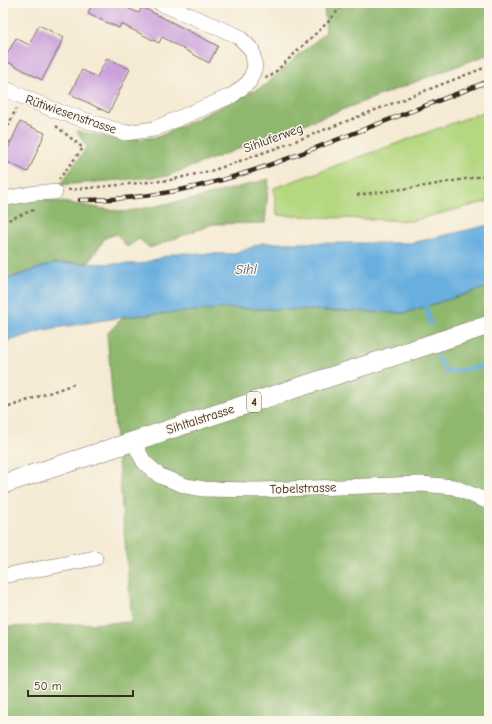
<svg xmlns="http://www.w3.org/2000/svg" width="492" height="724" font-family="'Comic Neue',sans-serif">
  <rect width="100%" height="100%" fill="#fbf7ec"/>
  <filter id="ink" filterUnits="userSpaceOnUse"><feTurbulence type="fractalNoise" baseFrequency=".025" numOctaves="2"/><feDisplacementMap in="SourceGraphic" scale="8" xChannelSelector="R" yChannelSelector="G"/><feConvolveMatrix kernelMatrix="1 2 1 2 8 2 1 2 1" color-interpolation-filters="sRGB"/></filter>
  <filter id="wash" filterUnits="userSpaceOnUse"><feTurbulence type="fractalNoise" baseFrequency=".012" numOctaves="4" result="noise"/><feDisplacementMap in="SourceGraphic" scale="16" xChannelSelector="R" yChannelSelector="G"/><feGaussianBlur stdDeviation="0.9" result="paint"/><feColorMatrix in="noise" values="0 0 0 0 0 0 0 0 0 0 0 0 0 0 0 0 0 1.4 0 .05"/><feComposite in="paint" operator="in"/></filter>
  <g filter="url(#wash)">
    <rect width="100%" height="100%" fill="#f5ead3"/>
    <!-- green -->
    <path fill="#b4d77f" stroke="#78804e" d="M 489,110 L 489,201 L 411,221 L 277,215 L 274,188 Z"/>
    <!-- forest -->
    <path fill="#8fb86e" stroke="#657146" d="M 324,3 L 489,3 L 489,54 L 167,176 L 60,185 L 87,147 L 77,131 L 123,140 L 158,137 L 264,86 L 326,32 Z
      M 269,179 L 265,223 L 213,224 L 150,248 L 139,239 L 127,247 L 117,234 L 105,238 L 89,262 L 54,263 L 3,280 L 3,202 L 42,199 L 124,212 L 197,198 Z
      M 489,287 L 489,721 L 3,721 L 3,627 L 132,622 L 107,334 L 123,317 L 232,308 L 405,313 Z"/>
    <!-- water -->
    <path fill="#68afdf" stroke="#526c7e" d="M 489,225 L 489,287 L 405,313 L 232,308 L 123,317 L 43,330 L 3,343 L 3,281 L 54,263 L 140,264 L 176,253 L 235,254 L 262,243 L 412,243 Z"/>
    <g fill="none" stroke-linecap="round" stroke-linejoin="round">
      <!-- stream -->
      <path stroke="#68afdf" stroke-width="4" d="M 425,302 L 431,324
        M 438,358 L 447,372 L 480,367 L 489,369"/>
    </g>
    <g id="blocks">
      <!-- building -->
      <path fill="#caa0dc" d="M 92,3 L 115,3 L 139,13 L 142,7 L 218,46 L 209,63 L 162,37 L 159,43 L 121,24 L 119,28 L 88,14 Z
        M 39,25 L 64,38 L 42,80 L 4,60 L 16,38 L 29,45 Z
        M 107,58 L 130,69 L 109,113 L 70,94 L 82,70 L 97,77 Z
        M 20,122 L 45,133 L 28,172 L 3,160 Z"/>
    </g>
  </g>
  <g filter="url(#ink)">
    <use href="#blocks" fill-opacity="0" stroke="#7c6d5d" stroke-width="1"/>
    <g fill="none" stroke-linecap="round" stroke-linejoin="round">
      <defs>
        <path id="minor" d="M 3,88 L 54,110 L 125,133 L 154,129 L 233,95 L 249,82 L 255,67 L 252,50 L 238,36 L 160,3
          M 3,199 L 35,193 L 55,192
          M 133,441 L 144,462 L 160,476 L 186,486 L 204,489 L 258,490 L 421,484 L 454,487 L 489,502
          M 3,576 L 95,558"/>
        <path id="major" d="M 3,484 L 489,325"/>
      </defs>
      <!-- minor casing -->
      <use href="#minor" stroke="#7c6d5d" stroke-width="16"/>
      <!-- major casing -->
      <use href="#major" stroke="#7c6d5d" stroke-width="20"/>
      <!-- path -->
      <path stroke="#7c6d5d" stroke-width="2.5" stroke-dasharray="3 3" stroke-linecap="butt" d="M 265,78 L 271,76 L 329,21 L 344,3
        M 56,126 L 83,148 L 59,179
        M 3,137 L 16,109
        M 3,139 L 10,142
        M 68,190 L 170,180 L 214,170 L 285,145 L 489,66
        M 357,195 L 425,186 L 489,175
        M 3,222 L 36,209
        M 3,409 L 74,384"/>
      <!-- minor -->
      <use href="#minor" stroke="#fff" stroke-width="15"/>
      <!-- major -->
      <use href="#major" stroke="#fff" stroke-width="19"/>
      <defs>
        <path id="rail" d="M 80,200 C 180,200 254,172 344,137 C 393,118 441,100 489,81"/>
      </defs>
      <!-- rail casing -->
      <use href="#rail" stroke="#3b2a1e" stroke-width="4.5"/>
      <!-- rail -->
      <use href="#rail" stroke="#fbf7ec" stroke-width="3" stroke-dasharray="9" stroke-linecap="butt"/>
    </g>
  </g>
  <g text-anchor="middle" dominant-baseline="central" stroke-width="3" stroke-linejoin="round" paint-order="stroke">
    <!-- shield labels -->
    <rect fill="#fbf7ec" stroke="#75685c" stroke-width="1" x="247" y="392" width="14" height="20" rx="3"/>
    <g font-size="12" font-weight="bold" fill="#3b2a1e">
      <text x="254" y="402">4</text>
    </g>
    <!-- street labels -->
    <g font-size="13" fill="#3b2a1e" stroke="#fbf7ec">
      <text transform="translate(71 114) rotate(19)">Rütiwiesenstrasse</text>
      <text transform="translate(273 138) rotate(-20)">Sihluferweg</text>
      <text transform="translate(200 419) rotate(-18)">Sihltalstrasse</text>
      <text transform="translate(303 488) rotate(-2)">Tobelstrasse</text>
    </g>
    <!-- water labels -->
    <g font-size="14" font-style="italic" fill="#4b5962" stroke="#fbf7ec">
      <text x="246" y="269">Sihl</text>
    </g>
  </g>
  <!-- margin -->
  <rect width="492" height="724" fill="none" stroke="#fbf7ec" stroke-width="16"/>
  <!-- scale -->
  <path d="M28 690v6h105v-6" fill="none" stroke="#3b2a1e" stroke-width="2"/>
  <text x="34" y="690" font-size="12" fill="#3b2a1e" stroke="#fbf7ec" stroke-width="3" paint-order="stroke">50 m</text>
</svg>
